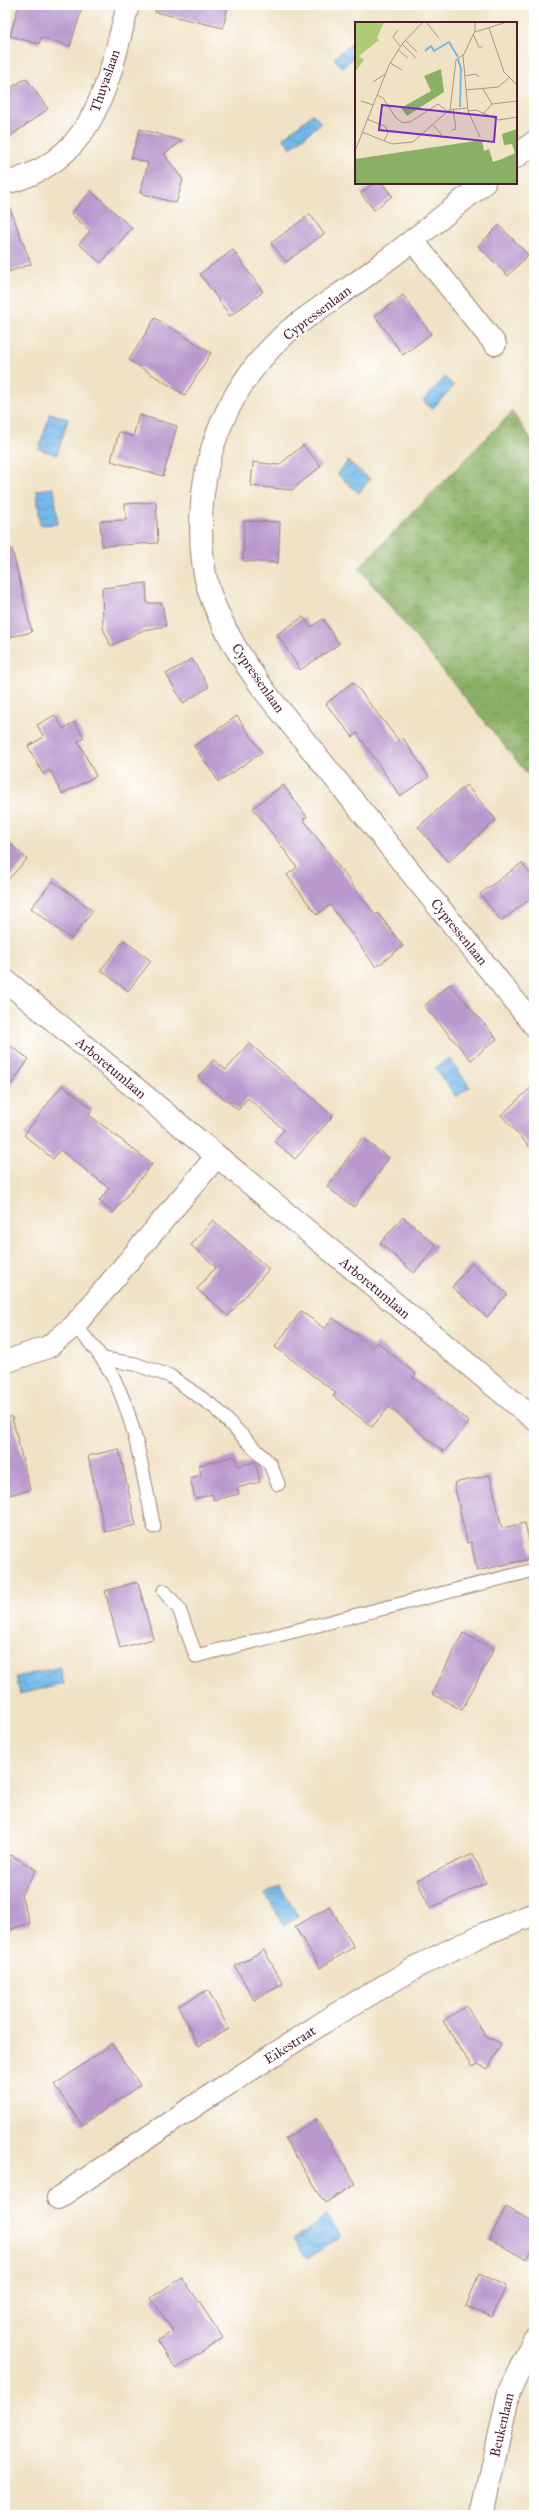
<svg xmlns="http://www.w3.org/2000/svg" width="539" height="2520" font-family="'IM FELL Great Primer',serif">
  <defs>
    <pattern id="forest-crowns" width="20" height="18" patternUnits="userSpaceOnUse"><rect width="20" height="18" fill="#8ab065"/><path d="M2 6a3 3 0 1 1 6 0M12 15a3 3 0 1 1 6 0" fill="none" stroke="#738f53"/></pattern>
    <pattern id="water-waves" width="16" height="10" patternUnits="userSpaceOnUse"><rect width="16" height="10" fill="#71b8e8"/><path d="M0 5q4-4 8 0t8 0" fill="none" stroke="#5f95bc"/></pattern>
  </defs>
  <rect width="100%" height="100%" fill="#fff"/>
  <filter id="ink" filterUnits="userSpaceOnUse"><feTurbulence type="fractalNoise" baseFrequency=".025" numOctaves="2"/><feDisplacementMap in="SourceGraphic" scale="8" xChannelSelector="R" yChannelSelector="G"/><feConvolveMatrix kernelMatrix="1 2 1 2 8 2 1 2 1" color-interpolation-filters="sRGB"/></filter>
  <filter id="wash" filterUnits="userSpaceOnUse"><feTurbulence type="fractalNoise" baseFrequency=".012" numOctaves="4" result="noise"/><feDisplacementMap in="SourceGraphic" scale="16" xChannelSelector="R" yChannelSelector="G"/><feGaussianBlur stdDeviation="0.9" result="paint"/><feColorMatrix in="noise" values="0 0 0 0 0 0 0 0 0 0 0 0 0 0 0 0 0 1.4 0 .05"/><feComposite in="paint" operator="in"/></filter>
  <g filter="url(#wash)">
    <rect width="100%" height="100%" fill="#f0e2c4"/>
    <!-- forest -->
    <path fill="url(#forest-crowns)" stroke="#6a6848" d="M 512,412 L 534,443 L 534,782 L 359,568 Z"/>
    <!-- water -->
    <path fill="url(#water-waves)" stroke="#5e6c8a" d="M 356,40 L 356,56 L 342,68 L 334,58 Z
      M 313,114 L 321,123 L 291,148 L 283,138 Z
      M 445,377 L 454,386 L 432,409 L 423,401 Z
      M 50,413 L 68,419 L 57,455 L 39,449 Z
      M 348,461 L 370,479 L 359,493 L 337,474 Z
      M 54,488 L 58,524 L 40,525 L 37,490 Z
      M 449,1058 L 470,1087 L 456,1097 L 435,1068 Z
      M 60,1667 L 64,1684 L 20,1694 L 16,1677 Z
      M 280,1886 L 298,1916 L 284,1925 L 265,1894 Z
      M 326,2216 L 340,2236 L 307,2259 L 293,2239 Z"/>
    <g id="blocks">
      <!-- building -->
      <path fill="#b999cd" d="M 19,5 L 83,5 L 70,46 L 41,37 L 39,44 L 10,36 Z
        M 156,5 L 228,5 L 223,28 L 155,12 Z
        M 26,78 L 48,109 L 5,140 L 5,92 Z
        M 140,129 L 182,141 L 164,154 L 183,180 L 176,203 L 140,193 L 148,163 L 131,158 Z
        M 374,183 L 382,183 L 392,196 L 374,210 L 361,193 Z
        M 91,191 L 132,228 L 101,263 L 79,244 L 90,231 L 71,214 Z
        M 7,200 L 31,264 L 5,273 L 5,201 Z
        M 310,214 L 324,234 L 286,262 L 271,243 Z
        M 499,225 L 528,255 L 508,276 L 478,246 Z
        M 233,250 L 263,292 L 230,316 L 200,274 Z
        M 403,295 L 431,334 L 403,355 L 375,316 Z
        M 155,318 L 211,353 L 185,395 L 129,360 Z
        M 139,415 L 177,426 L 163,476 L 111,461 L 119,432 L 133,437 Z
        M 303,445 L 321,466 L 292,490 L 251,486 L 253,462 L 279,465 Z
        M 156,502 L 158,543 L 102,546 L 100,521 L 126,520 L 125,504 Z
        M 244,521 L 280,522 L 278,563 L 243,561 Z
        M 5,549 L 12,549 L 32,632 L 5,638 Z
        M 146,583 L 147,603 L 162,603 L 166,626 L 144,630 L 111,646 L 103,628 L 102,588 Z
        M 303,617 L 311,627 L 323,619 L 339,644 L 300,670 L 277,634 Z
        M 192,659 L 209,687 L 183,703 L 166,674 Z
        M 353,682 L 399,741 L 403,738 L 429,777 L 400,796 L 357,733 L 353,737 L 326,704 Z
        M 55,715 L 63,729 L 75,722 L 84,738 L 78,741 L 96,776 L 62,794 L 50,770 L 43,774 L 28,746 L 44,737 L 37,725 Z
        M 237,716 L 262,752 L 219,782 L 194,746 Z
        M 283,785 L 307,817 L 303,819 L 375,915 L 378,913 L 403,946 L 376,967 L 330,905 L 317,915 L 287,875 L 297,867 L 253,808 Z
        M 466,785 L 496,820 L 448,862 L 418,827 Z
        M 5,839 L 27,859 L 5,883 Z
        M 522,863 L 534,879 L 534,896 L 501,921 L 480,894 Z
        M 53,881 L 93,911 L 71,939 L 31,908 Z
        M 124,940 L 151,961 L 128,991 L 101,970 Z
        M 450,984 L 497,1039 L 471,1060 L 424,1006 Z
        M 5,1042 L 29,1059 L 5,1093 Z
        M 249,1043 L 333,1116 L 295,1159 L 274,1141 L 284,1130 L 248,1098 L 238,1110 L 198,1077 L 213,1060 L 226,1070 Z
        M 62,1085 L 93,1109 L 88,1114 L 152,1164 L 113,1213 L 99,1201 L 109,1188 L 60,1150 L 53,1159 L 24,1135 Z
        M 534,1085 L 534,1152 L 501,1115 Z
        M 362,1138 L 389,1158 L 354,1207 L 327,1187 Z
        M 403,1217 L 437,1246 L 414,1273 L 380,1243 Z
        M 213,1220 L 269,1269 L 228,1316 L 197,1289 L 216,1267 L 191,1245 Z
        M 472,1263 L 507,1294 L 487,1317 L 452,1287 Z
        M 301,1311 L 325,1329 L 333,1318 L 373,1347 L 377,1342 L 416,1374 L 413,1377 L 469,1422 L 444,1452 L 389,1407 L 372,1427 L 333,1396 L 336,1393 L 275,1347 Z
        M 5,1417 L 12,1417 L 30,1490 L 5,1496 Z
        M 119,1449 L 136,1525 L 105,1532 L 88,1456 Z
        M 235,1456 L 238,1466 L 255,1462 L 260,1482 L 237,1488 L 239,1494 L 214,1500 L 212,1494 L 195,1499 L 190,1478 L 201,1475 L 199,1465 Z
        M 490,1475 L 502,1528 L 525,1523 L 533,1558 L 477,1571 L 471,1542 L 467,1543 L 454,1483 Z
        M 138,1582 L 153,1639 L 120,1648 L 105,1591 Z
        M 463,1633 L 494,1649 L 462,1710 L 432,1694 Z
        M 473,1854 L 486,1883 L 430,1908 L 417,1880 Z
        M 11,1855 L 36,1870 L 21,1895 L 30,1923 L 5,1931 L 5,1858 Z
        M 329,1906 L 354,1947 L 320,1968 L 295,1927 Z
        M 264,1950 L 283,1984 L 254,2000 L 235,1966 Z
        M 208,1990 L 229,2029 L 199,2046 L 178,2006 Z
        M 466,2006 L 485,2035 L 501,2044 L 488,2069 L 478,2064 L 472,2067 L 443,2021 Z
        M 112,2044 L 140,2085 L 82,2125 L 54,2085 Z
        M 316,2119 L 356,2184 L 325,2203 L 285,2139 Z
        M 506,2207 L 534,2222 L 534,2247 L 527,2259 L 489,2240 Z
        M 479,2274 L 506,2286 L 492,2317 L 466,2306 Z
        M 182,2277 L 223,2338 L 176,2369 L 157,2341 L 173,2331 L 151,2298 Z"/>
    </g>
  </g>
  <g filter="url(#ink)">
    <use href="#blocks" fill-opacity="0" stroke="#9d8078" stroke-width="1"/>
    <g fill="none" stroke-linecap="round" stroke-linejoin="round">
      <defs>
        <path id="service" d="M 74,1326 C 132,1378 138,1454 154,1527
          M 104,1359 L 135,1364 L 170,1376 L 214,1407 L 270,1464 L 278,1484
          M 164,1591 L 179,1609 L 196,1656 L 534,1570"/>
        <path id="minor" d="M 516,157 L 534,142
          M 5,183 C 96,161 108,82 128,5
          M 484,183 C 444,216 405,247 363,278 C 337,297 308,314 284,335 C 229,386 201,453 201,527 C 201,548 203,571 209,591 C 222,629 243,661 266,693 L 534,1025
          M 413,241 L 495,344
          M 5,980 L 534,1419
          M 5,1362 L 48,1347 L 74,1326 L 217,1156
          M 58,2198 L 202,2101 L 338,2013 L 420,1965 L 484,1934 L 534,1914
          M 482,2515 L 509,2392 L 534,2339"/>
      </defs>
      <!-- service casing -->
      <use href="#service" stroke="#9d8078" stroke-width="15"/>
      <!-- minor casing -->
      <use href="#minor" stroke="#9d8078" stroke-width="24"/>
      <!-- service -->
      <use href="#service" stroke="#fff" stroke-width="13"/>
      <!-- minor -->
      <use href="#minor" stroke="#fff" stroke-width="22"/>
    </g>
  </g>
  <g text-anchor="middle" dominant-baseline="central" stroke-width="3.5" stroke-linejoin="round" paint-order="stroke">
    <!-- street labels -->
    <g font-size="14" fill="#4a1f2b" stroke="#fff">
      <text transform="translate(105 81) rotate(-71)">Thuyaslaan</text>
      <text transform="translate(317 313) rotate(-37)">Cypressenlaan</text>
      <text transform="translate(258 678) rotate(55)">Cypressenlaan</text>
      <text transform="translate(459 932) rotate(51)">Cypressenlaan</text>
      <text transform="translate(111 1068) rotate(40)">Arboretumlaan</text>
      <text transform="translate(375 1288) rotate(40)">Arboretumlaan</text>
      <text transform="translate(290 2045) rotate(-33)">Eikestraat</text>
      <text transform="translate(502 2425) rotate(-77)">Beukenlaan</text>
    </g>
  </g>
  <!-- overview -->
  <g transform="translate(355 22)">
    <rect width="162" height="162" fill="#f0e2c4"/>
    <path d="M 0,0 L 29,0 L 22,16 L 24,18 L 4,34 L 9,38 L 0,50 Z" fill="#aecc73"/>
    <path d="M 86,47 L 89,70 L 52,94 L 46,86 L 76,69 L 69,54 ZM 162,107 L 162,162 L 0,162 L 0,137 L 127,118 L 129,129 L 134,127 L 138,140 L 147,137 L 160,131 L 157,122 L 149,123 L 147,112 Z" fill="#8ab065"/>
    <path fill="none" stroke="#71b8e8" stroke-width="2" d="M 70,29 L 76,24 L 79,29 L 94,20 L 103,35M 103,37 L 106,47 L 105,85"/>
    <path fill="none" stroke="#ae9487" stroke-width="1" d="M 71,0 L 84,16M 120,0 L 120,9 L 108,34 L 113,89 L 125,115M 134,6 L 149,50 L 162,63M 43,8 L 38,15 L 45,24M 120,10 L 152,0M 118,12 L 124,25 L 127,25M 50,18 L 62,30M 47,22 L 61,36M 43,28 L 53,36M 35,41 L 47,48M 110,54 L 121,52 L 124,55M 18,60 L 30,52M 128,67 L 137,82M 111,68 L 143,65 L 155,55M 22,73 L 28,76 L 41,96 L 48,101 L 55,100 L 83,82 L 92,89M 6,79 L 18,83M 95,88 L 101,38 L 108,33M 113,89 L 121,88 L 144,98 L 162,95M 128,92 L 137,82 L 162,79M 12,97 L 31,105 L 33,111 L 29,119M 78,103 L 86,112 L 86,116M 97,108 L 101,107 L 98,87M 7,110 L 37,122 L 58,120 L 94,88 L 112,86M 0,129 L 34,43 L 47,22 L 68,0"/>
    <path fill="#7b2cbf" fill-opacity="0.15" stroke="#7b2cbf" stroke-width="2" d="M 27,83 L 141,95 L 139,120 L 24,108 Z"/>
    <rect width="162" height="162" fill="none" stroke="#4a1f2b" stroke-width="2"/>
  </g>
  <!-- margin -->
  <rect width="539" height="2520" fill="none" stroke="#fff" stroke-width="20"/>
</svg>
